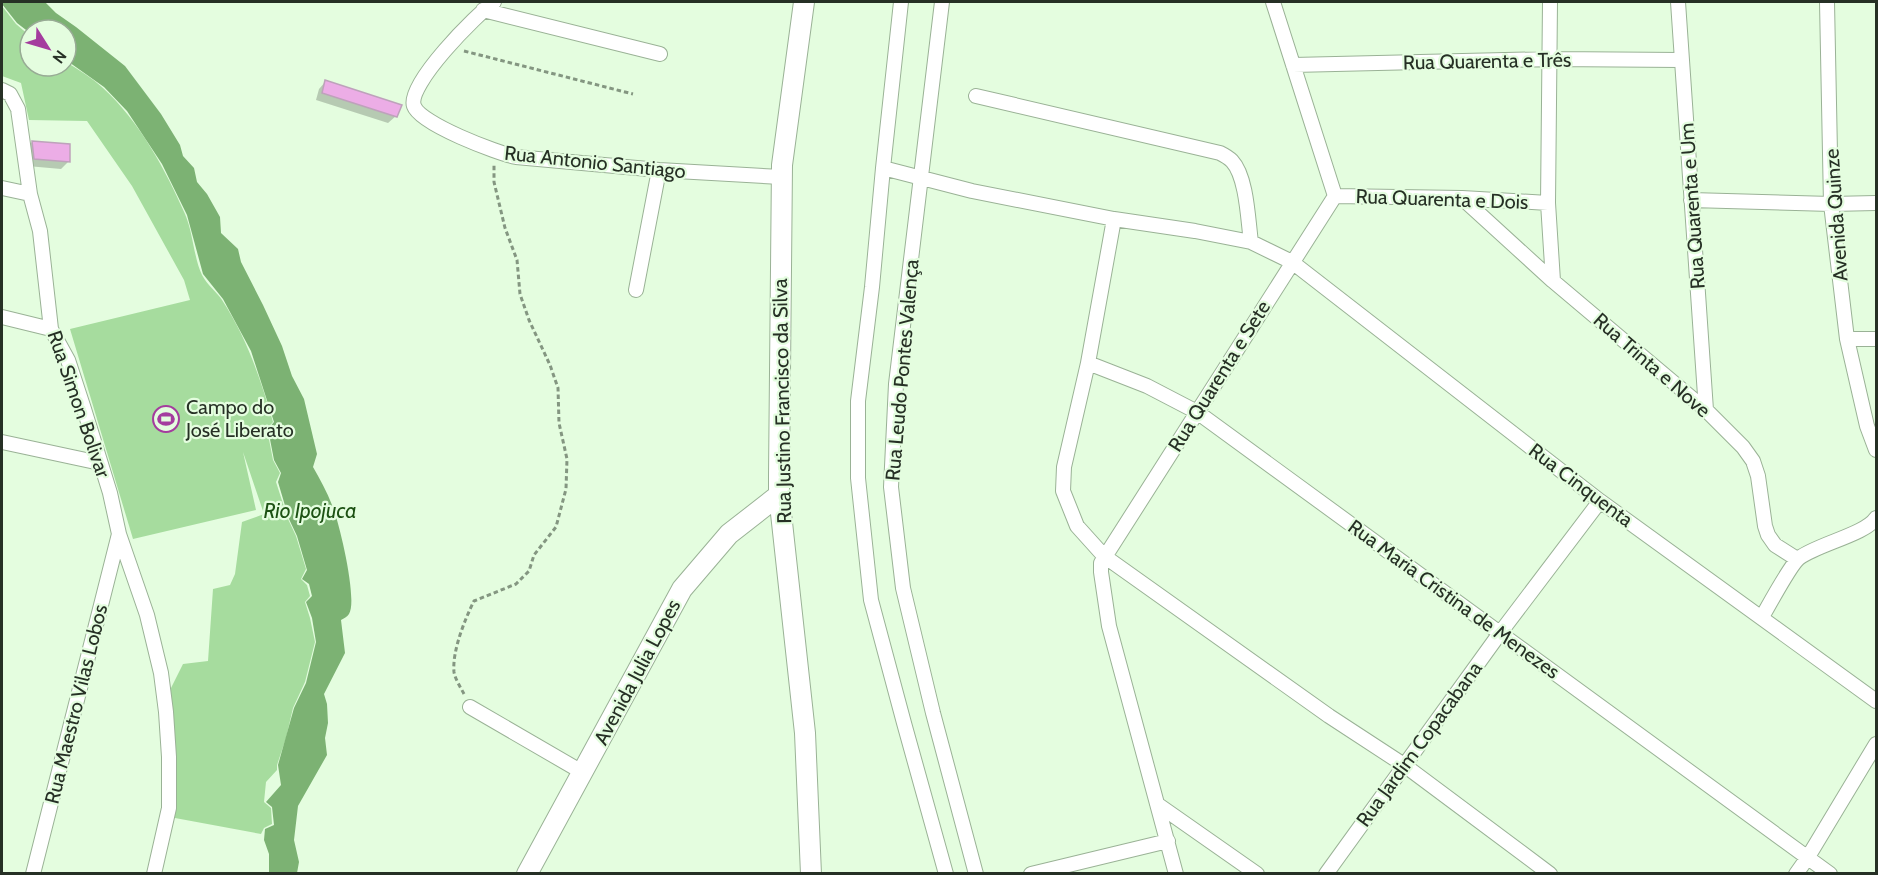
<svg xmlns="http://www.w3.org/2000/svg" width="1878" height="875" font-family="Cabin,sans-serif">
  <rect width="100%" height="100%" fill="#e4fddf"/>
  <!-- green -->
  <path fill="#a6dc9e" d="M 2,6 L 16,24 L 30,36 L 30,66 L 66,66 L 66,62 C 79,70 92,78 103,88 C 140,122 165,169 185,214 C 193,232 194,259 202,275 C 207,285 217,292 222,300 C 247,338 261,380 273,422 L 267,429 L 273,460 L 280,473 L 276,482 L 288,519 L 296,536 L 306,569 L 301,579 L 307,585 L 310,596 L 305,602 L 310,618 L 315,642 L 305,682 L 293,708 L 286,738 L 277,765 L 277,770 L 266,782 L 264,802 L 271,808 L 272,824 L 264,828 L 261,834 L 175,818 L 170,690 L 183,664 L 208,661 L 213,589 L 230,585 L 235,574 L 242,522 L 264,514 L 243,452 L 256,510 L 133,539 L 70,329 L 190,300 L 184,280 L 132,186 L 87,121 L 29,120 L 21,83 L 2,76 Z"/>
  <!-- water -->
  <path fill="#7cb273" d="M 2,2 L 45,2 L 56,13 L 76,27 L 125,66 L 161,114 L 180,145 L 183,156 L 194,168 L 197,182 L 207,194 L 220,217 L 221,233 L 238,249 L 241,262 L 263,305 L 282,346 L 292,376 L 304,399 L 317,454 L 313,467 C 320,479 327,492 332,505 C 339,521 358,600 349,614 C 347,617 344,618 341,620 L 345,653 L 324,694 L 327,704 L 328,723 L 325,738 L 327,755 L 298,806 L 294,840 L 299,862 L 297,873 L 269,873 L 269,854 L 264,840 L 265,829 L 274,825 L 272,807 L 266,802 L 281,785 L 278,765 L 294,708 L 306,683 L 316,642 L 312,618 L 306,602 L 312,596 L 309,584 L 302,579 L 307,570 L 297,536 L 289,519 L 278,482 L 281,473 L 274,460 L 268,429 L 274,422 L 251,351 L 223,299 L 203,274 L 187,215 L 162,164 L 127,111 L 104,87 L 66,60 L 66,30 L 30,30 L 30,33 L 17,23 L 2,4 Z"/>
  <!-- shadow -->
  <path fill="#0003" d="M 326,81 L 396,116 L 388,123 L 316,100 L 319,89 Z
    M 32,142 L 68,145 L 68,162 L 61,169 L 27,166 L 25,149 Z"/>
  <!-- building -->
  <path fill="#ecade6" stroke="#bea2bb" stroke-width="1.5" d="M 325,80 L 402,105 L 397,117 L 322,93 Z
    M 32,141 L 70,144 L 70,162 L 34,159 Z"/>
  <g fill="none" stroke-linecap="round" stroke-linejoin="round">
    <defs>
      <path id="street" d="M 494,2 C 477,14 406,85 414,106 C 420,124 497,153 516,157 L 659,170 L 781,177
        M 901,2 L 883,168 L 872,287 L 858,401 L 858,478 L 871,600 L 904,723 L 946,874
        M 942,2 L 896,384 L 891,487 L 903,588 L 933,713 L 976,874
        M 1273,2 L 1335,196
        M 1550,2 L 1548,203 L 1553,281
        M 1678,2 L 1706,410
        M 1827,2 L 1831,204 L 1847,339 L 1867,426 L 1876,450
        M 483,10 L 660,54
        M 1293,65 L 1551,59 L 1681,60
        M 2,90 L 10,94 L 18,109 L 30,194 L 40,231 L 51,329 L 68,360 L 84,409 L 110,493 L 119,534 L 147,615 L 161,673 L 166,712 L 169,757 L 169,808 L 154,874
        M 976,96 L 1220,153 C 1224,155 1229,158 1232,161 C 1247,177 1248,221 1251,242 L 1292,262 L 1600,501 L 1876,701
        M 883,168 L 972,191 L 1114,219 L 1195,231 L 1251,242
        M 2,188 L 30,194
        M 1335,196 L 1462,198 L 1548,203
        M 1462,198 L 1553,281 L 1706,410 L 1743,447 L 1753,461 L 1758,476 L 1765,526 L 1768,535 L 1775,545 L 1797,559
        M 1691,200 L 1831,204 L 1876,203
        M 1114,219 L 1088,363 L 1064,467 L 1063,491 L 1077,526 L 1104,556 L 1329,716 L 1404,765 L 1550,874
        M 636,290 L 659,170
        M 2,317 L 51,329
        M 1847,339 L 1876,339
        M 1088,363 L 1147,386 L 1197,412 L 1830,874
        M 2,442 L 100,463
        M 1762,617 C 1769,605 1791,564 1799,558 C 1818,544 1866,534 1876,518
        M 470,707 L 582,772
        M 1157,804 L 1257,874
        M 33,874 L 119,534
        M 1031,874 L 1168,841
        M 1176,874 L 1109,626 L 1101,572 L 1101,563 L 1335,196
        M 1326,874 L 1500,633 L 1600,501
        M 1796,874 L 1808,857 L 1876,744"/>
      <path id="secondary" d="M 804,2 L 782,165 L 779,476 L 779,495 L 805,733 L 811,874
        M 527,874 L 682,589 L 729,534 L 779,495"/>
    </defs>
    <!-- street casing -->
    <use href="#street" stroke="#9ab296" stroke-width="16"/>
    <!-- secondary casing -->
    <use href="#secondary" stroke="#9ab296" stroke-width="22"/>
    <!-- path -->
    <path stroke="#849681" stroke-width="3" stroke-dasharray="4.5 3" stroke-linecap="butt" d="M 464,51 L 633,94
      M 464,694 C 461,688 455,679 454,672 C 452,651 465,619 474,601 L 516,584 L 529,571 L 534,555 L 556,527 L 566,489 L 567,459 L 559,423 L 558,388 L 550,365 L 529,320 L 520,294 L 517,260 L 505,228 L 494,182 L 494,165"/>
    <!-- street -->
    <use href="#street" stroke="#fff" stroke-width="14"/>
    <!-- secondary -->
    <use href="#secondary" stroke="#fff" stroke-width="20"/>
  </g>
  <!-- icons -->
  <defs>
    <symbol id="stadium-ring" viewBox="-11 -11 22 22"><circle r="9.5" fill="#e4fddf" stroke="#a43c9e" stroke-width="1.5"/><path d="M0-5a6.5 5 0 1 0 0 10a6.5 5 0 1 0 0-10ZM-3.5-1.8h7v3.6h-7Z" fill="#a43c9e"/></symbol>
  </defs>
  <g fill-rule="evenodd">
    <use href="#stadium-ring" x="151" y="404" width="30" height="30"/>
  </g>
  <g text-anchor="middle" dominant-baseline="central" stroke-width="4.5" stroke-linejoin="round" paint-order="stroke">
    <!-- street labels -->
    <g font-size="20" fill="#263025" stroke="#e4fddf">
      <text transform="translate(1487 61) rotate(-1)">Rua Quarenta e Três</text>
      <text transform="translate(595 162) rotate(6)">Rua Antonio Santiago</text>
      <text transform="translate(1442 199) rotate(2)">Rua Quarenta e Dois</text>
      <text transform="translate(1692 206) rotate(-94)">Rua Quarenta e Um</text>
      <text transform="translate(1836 215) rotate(-94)">Avenida Quinze</text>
      <text transform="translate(1652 365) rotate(41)">Rua Trinta e Nove</text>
      <text transform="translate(902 370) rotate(-85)">Rua Leudo Pontes Valença</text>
      <text transform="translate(1219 376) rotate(-58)">Rua Quarenta e Sete</text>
      <text transform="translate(782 401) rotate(-91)">Rua Justino Francisco da Silva</text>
      <text transform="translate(79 404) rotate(71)">Rua Simon Bolivar</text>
      <text transform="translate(1581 485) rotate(37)">Rua Cinquenta</text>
      <text transform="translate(1454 599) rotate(36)">Rua Maria Cristina de Menezes</text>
      <text transform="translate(637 672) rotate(-62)">Avenida Julia Lopes</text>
      <text transform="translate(76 704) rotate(-76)">Rua Maestro Vilas Lobos</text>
      <text transform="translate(1419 744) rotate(-54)">Rua Jardim Copacabana</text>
    </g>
    <!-- poi labels -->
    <g font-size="20" fill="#263025" stroke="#e4fddf" text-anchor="start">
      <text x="186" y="407">Campo do<tspan x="186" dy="23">José Liberato</tspan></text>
    </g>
    <!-- water labels -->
    <g font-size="21" font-style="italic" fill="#1d5214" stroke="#e4fddf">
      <text x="310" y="510">Rio Ipojuca</text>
    </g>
  </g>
  <!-- border -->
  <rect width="1878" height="875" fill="none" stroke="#263025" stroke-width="6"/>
  <!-- north arrow -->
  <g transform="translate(48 48) rotate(127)"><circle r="28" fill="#e4fddf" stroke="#98ab95" stroke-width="1.5"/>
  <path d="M0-4.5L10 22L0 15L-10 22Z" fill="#a43c9e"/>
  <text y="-9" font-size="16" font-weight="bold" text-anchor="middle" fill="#263025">N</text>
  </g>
</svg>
